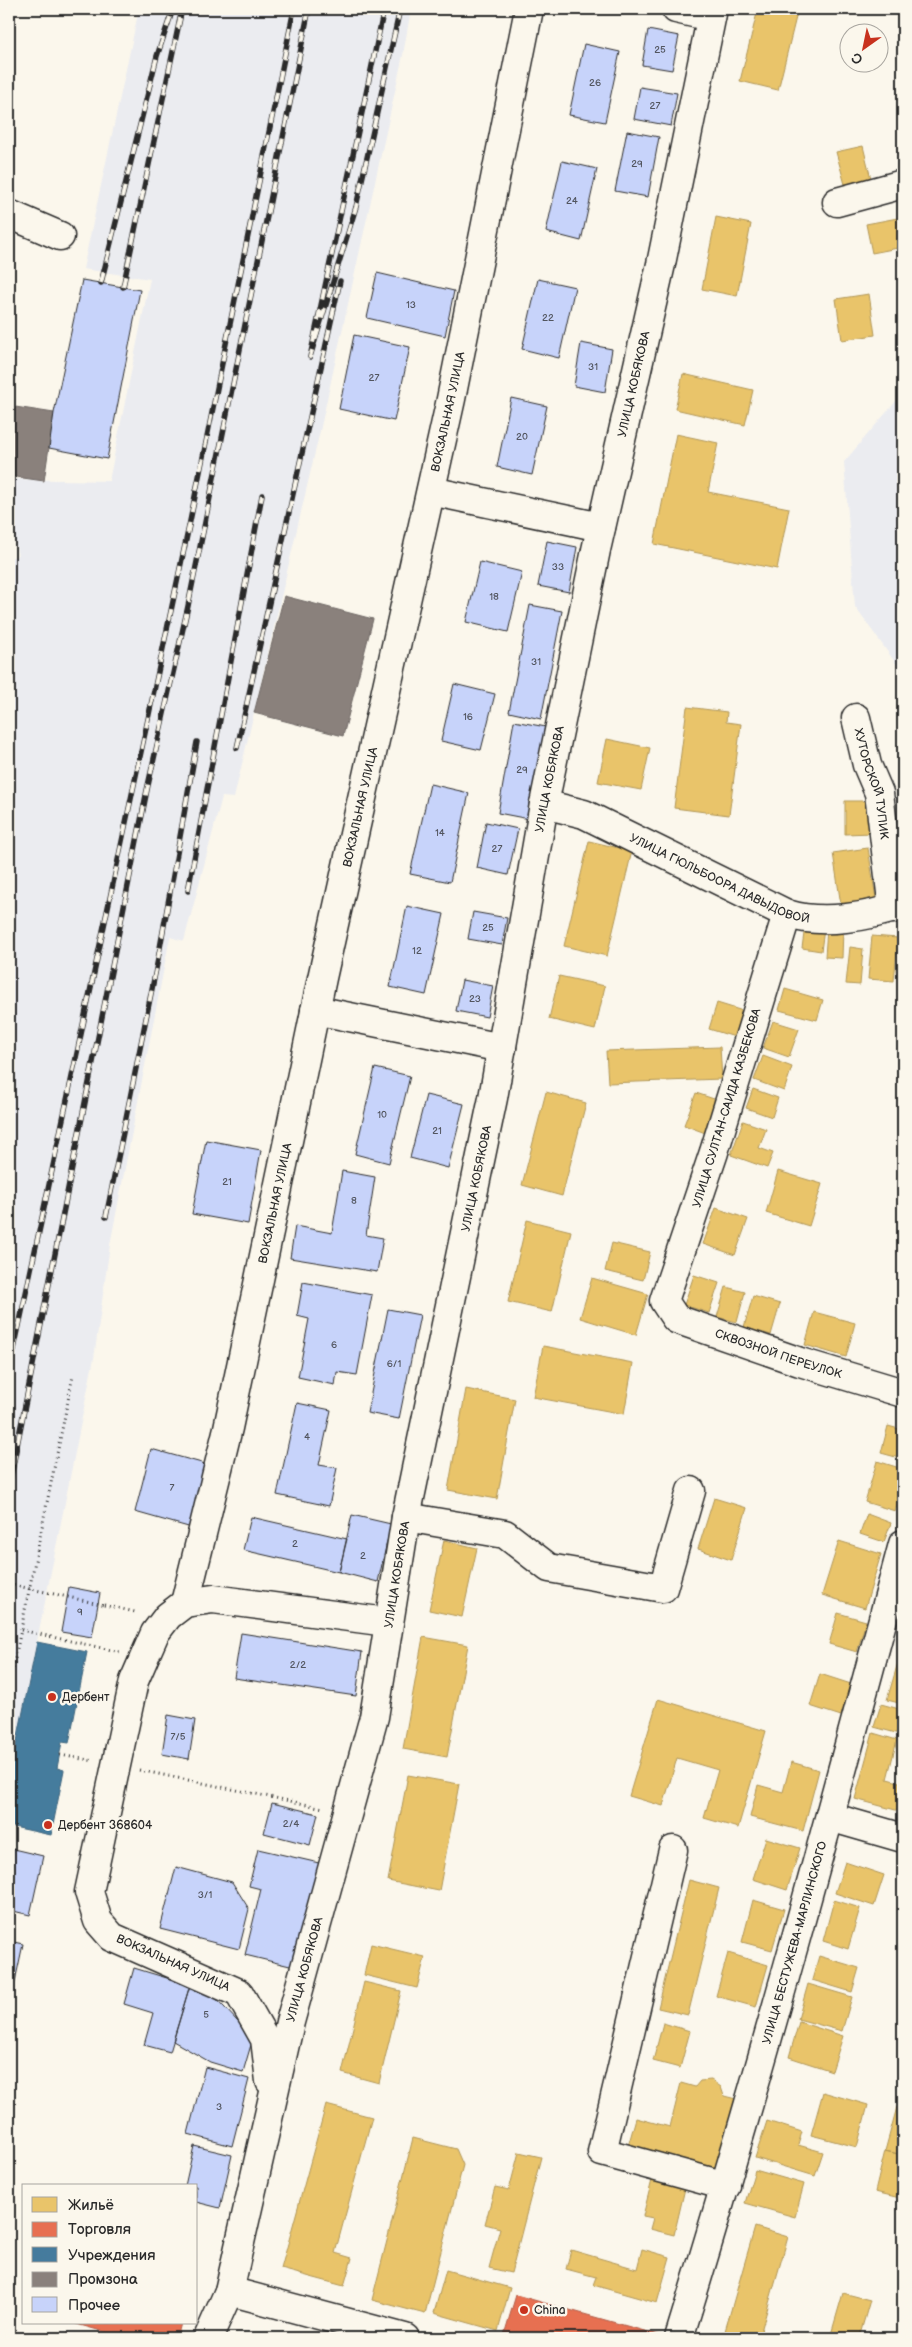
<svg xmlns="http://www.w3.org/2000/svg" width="912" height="2347" font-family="'Balsamiq Sans',sans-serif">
  <rect width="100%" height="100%" fill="#fbf7ec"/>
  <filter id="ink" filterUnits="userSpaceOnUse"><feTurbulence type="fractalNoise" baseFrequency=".02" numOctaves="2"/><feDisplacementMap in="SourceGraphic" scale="10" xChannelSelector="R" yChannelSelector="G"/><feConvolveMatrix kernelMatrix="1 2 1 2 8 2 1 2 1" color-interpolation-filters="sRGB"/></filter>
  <g filter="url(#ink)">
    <!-- built -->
    <path fill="#ebecf0" d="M 139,9 L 411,9 L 403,55 L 320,431 L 234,798 L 222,797 L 184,941 L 170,937 L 110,1245 L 94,1358 L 9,1781 L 9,558 L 18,556 L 9,516 L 9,479 L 109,481 L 150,279 L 83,269 Z
      M 903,393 L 903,673 L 855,607 L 844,462 Z"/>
    <!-- homes -->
    <path fill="#e9c46a" stroke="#b09657" d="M 758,9 L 798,9 L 778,90 L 740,81 Z
      M 863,146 L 872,183 L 846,188 L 836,152 Z
      M 716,217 L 751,224 L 737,296 L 702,289 Z
      M 903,217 L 903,247 L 872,253 L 866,224 Z
      M 869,294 L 875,335 L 842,340 L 836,299 Z
      M 683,374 L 753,390 L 745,425 L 675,409 Z
      M 676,434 L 718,443 L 708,492 L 789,508 L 777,569 L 654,544 Z
      M 687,707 L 727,712 L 726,722 L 741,724 L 729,815 L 674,808 Z
      M 607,739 L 650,748 L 641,790 L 598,782 Z
      M 845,801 L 872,801 L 873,833 L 845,834 Z
      M 589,841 L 632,851 L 607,956 L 564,946 Z
      M 868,848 L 876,899 L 841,905 L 833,853 Z
      M 805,926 L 824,929 L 821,951 L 802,948 Z
      M 827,928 L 843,929 L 842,958 L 825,957 Z
      M 872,936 L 898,938 L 894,981 L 868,979 Z
      M 850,947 L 863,949 L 860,985 L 846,984 Z
      M 559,976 L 605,986 L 595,1030 L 549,1019 Z
      M 785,989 L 823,1000 L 817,1020 L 779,1010 Z
      M 717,1003 L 743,1011 L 735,1037 L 709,1029 Z
      M 773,1021 L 799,1029 L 789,1057 L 763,1048 Z
      M 720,1047 L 722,1079 L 608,1083 L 606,1051 Z
      M 763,1056 L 792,1067 L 784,1091 L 754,1080 Z
      M 753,1089 L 778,1098 L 772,1117 L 746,1108 Z
      M 546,1092 L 586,1103 L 562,1196 L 522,1185 Z
      M 696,1093 L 720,1101 L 708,1134 L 684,1125 Z
      M 743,1121 L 766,1129 L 759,1148 L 773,1153 L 767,1168 L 731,1155 Z
      M 778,1171 L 822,1184 L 809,1226 L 766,1213 Z
      M 716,1208 L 748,1219 L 735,1255 L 703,1244 Z
      M 527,1220 L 571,1231 L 552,1312 L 508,1302 Z
      M 612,1243 L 650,1252 L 643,1280 L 605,1271 Z
      M 694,1275 L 719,1283 L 709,1313 L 684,1305 Z
      M 592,1278 L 648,1294 L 636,1335 L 580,1318 Z
      M 726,1287 L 745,1292 L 737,1322 L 717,1317 Z
      M 753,1296 L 780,1304 L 771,1335 L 744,1327 Z
      M 814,1312 L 855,1323 L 846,1357 L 805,1345 Z
      M 543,1346 L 633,1363 L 624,1414 L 533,1397 Z
      M 466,1389 L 515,1399 L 497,1499 L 448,1490 Z
      M 888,1426 L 903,1430 L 903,1459 L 881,1453 Z
      M 877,1461 L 903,1469 L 903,1484 L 895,1511 L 865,1502 Z
      M 714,1498 L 747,1508 L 731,1560 L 698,1549 Z
      M 867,1514 L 891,1523 L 884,1542 L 860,1534 Z
      M 444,1540 L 477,1548 L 462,1617 L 429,1610 Z
      M 839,1541 L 881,1554 L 865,1608 L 822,1595 Z
      M 838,1613 L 866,1621 L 857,1652 L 829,1644 Z
      M 423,1637 L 468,1645 L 447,1757 L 403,1749 Z
      M 899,1659 L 903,1660 L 903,1704 L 887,1700 Z
      M 820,1674 L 851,1684 L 841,1716 L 810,1706 Z
      M 658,1699 L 766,1731 L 738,1828 L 704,1818 L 718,1770 L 677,1758 L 663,1806 L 629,1796 Z
      M 881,1704 L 903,1710 L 903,1735 L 874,1727 Z
      M 873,1733 L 897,1740 L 887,1779 L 903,1783 L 903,1812 L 855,1799 Z
      M 791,1762 L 819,1770 L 803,1831 L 750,1817 L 758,1785 L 783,1792 Z
      M 408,1775 L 459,1784 L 439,1891 L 388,1881 Z
      M 766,1838 L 800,1848 L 787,1890 L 753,1879 Z
      M 845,1862 L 884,1875 L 874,1906 L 835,1893 Z
      M 689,1880 L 719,1888 L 688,2015 L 658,2008 Z
      M 753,1900 L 784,1909 L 772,1950 L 742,1942 Z
      M 834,1900 L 860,1908 L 848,1949 L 823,1941 Z
      M 371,1944 L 425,1957 L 417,1988 L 364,1975 Z
      M 728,1953 L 768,1965 L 756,2007 L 716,1996 Z
      M 819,1956 L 859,1968 L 852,1992 L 812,1980 Z
      M 364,1982 L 401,1991 L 379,2083 L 342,2073 Z
      M 808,1984 L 852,1997 L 842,2031 L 798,2019 Z
      M 799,2022 L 843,2036 L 832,2071 L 789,2057 Z
      M 663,2023 L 690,2031 L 680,2068 L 653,2061 Z
      M 711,2080 L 721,2087 L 724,2096 L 736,2099 L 717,2173 L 627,2150 L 636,2118 L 670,2127 L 681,2083 L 695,2087 L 700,2081 Z
      M 823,2092 L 868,2105 L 857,2147 L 811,2135 Z
      M 326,2105 L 372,2117 L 335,2253 L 352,2258 L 344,2286 L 281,2269 Z
      M 897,2107 L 903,2109 L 903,2155 L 885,2151 Z
      M 767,2121 L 802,2132 L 798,2145 L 823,2152 L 815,2176 L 755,2158 Z
      M 413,2138 L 456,2149 L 463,2165 L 425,2314 L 372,2300 Z
      M 885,2151 L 903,2155 L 903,2188 L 900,2198 L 875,2192 Z
      M 519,2152 L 541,2157 L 511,2273 L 489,2268 L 500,2228 L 485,2224 L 495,2187 L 509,2190 Z
      M 755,2170 L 804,2184 L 795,2217 L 745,2203 Z
      M 653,2176 L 686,2184 L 674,2235 L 650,2229 L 653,2218 L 643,2216 Z
      M 755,2227 L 788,2237 L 759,2338 L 723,2338 Z
      M 642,2249 L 670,2257 L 657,2303 L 593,2285 L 596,2277 L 566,2269 L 571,2250 L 637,2269 Z
      M 446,2270 L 510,2288 L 498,2331 L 434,2313 Z
      M 843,2293 L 870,2300 L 859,2338 L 830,2338 Z"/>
    <!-- shops -->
    <path fill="#e76f51" stroke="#af5b46" d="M 516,2295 L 666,2337 L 665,2338 L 515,2338 L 504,2335 Z
      M 73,2323 L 181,2323 L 177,2338 L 111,2338 L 112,2334 Z"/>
    <!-- public -->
    <path fill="#457b9d" stroke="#3d637b" d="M 37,1642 L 87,1652 L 69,1743 L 62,1742 L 57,1768 L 64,1770 L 51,1835 L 9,1826 L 9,1781 Z"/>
    <!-- industry -->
    <path fill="#8a817c" stroke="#6e6764" d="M 9,406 L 54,413 L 44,481 L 9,476 Z
      M 284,596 L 373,619 L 343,736 L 254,713 Z"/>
    <!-- building -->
    <path fill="#c7d3fa" stroke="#2b2b2b" d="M 648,30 L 679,36 L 672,70 L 642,65 Z
      M 584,44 L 620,52 L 605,122 L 569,115 Z
      M 640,87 L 677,93 L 671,126 L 634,119 Z
      M 627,131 L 659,137 L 648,197 L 615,191 Z
      M 562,161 L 597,169 L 581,241 L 546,232 Z
      M 377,273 L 454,291 L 445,336 L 367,318 Z
      M 538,279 L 575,287 L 559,358 L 522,349 Z
      M 82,280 L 140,290 L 107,459 L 49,448 L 54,413 Z
      M 354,335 L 410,347 L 394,421 L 339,409 Z
      M 581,343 L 612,349 L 605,392 L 574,386 Z
      M 511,398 L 547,406 L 532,475 L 497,467 Z
      M 547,541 L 577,547 L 569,592 L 538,586 Z
      M 480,562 L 522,572 L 508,632 L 466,622 Z
      M 530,605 L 562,611 L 541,719 L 509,712 Z
      M 454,684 L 495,694 L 481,750 L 441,741 Z
      M 514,721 L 546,727 L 529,819 L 498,813 Z
      M 430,784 L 469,793 L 450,882 L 410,874 Z
      M 486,822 L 518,829 L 508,875 L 477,868 Z
      M 407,906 L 444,914 L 426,995 L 390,987 Z
      M 473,912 L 507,918 L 502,945 L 468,939 Z
      M 462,980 L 493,986 L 487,1017 L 456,1011 Z
      M 375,1068 L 410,1076 L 389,1163 L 355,1154 Z
      M 426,1095 L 464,1104 L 448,1168 L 410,1158 Z
      M 206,1140 L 261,1150 L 248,1224 L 192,1214 Z
      M 342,1171 L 375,1177 L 366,1235 L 383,1238 L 377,1272 L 290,1258 L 295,1226 L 332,1233 Z
      M 303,1282 L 372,1295 L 357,1375 L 337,1372 L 335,1385 L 298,1377 L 309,1319 L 297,1316 Z
      M 388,1309 L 420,1315 L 399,1419 L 367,1413 Z
      M 297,1403 L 331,1410 L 319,1465 L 337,1468 L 329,1506 L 277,1495 Z
      M 151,1449 L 209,1465 L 192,1528 L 135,1512 Z
      M 352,1515 L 391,1524 L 378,1582 L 339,1572 Z
      M 251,1517 L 347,1539 L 339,1572 L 243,1550 Z
      M 69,1587 L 100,1593 L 92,1637 L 61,1632 Z
      M 241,1633 L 362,1652 L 356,1696 L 234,1678 Z
      M 168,1715 L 195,1720 L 189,1759 L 162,1754 Z
      M 272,1803 L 318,1814 L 310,1845 L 264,1833 Z
      M 9,1848 L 43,1856 L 30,1915 L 9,1910 Z
      M 258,1849 L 319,1863 L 294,1967 L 245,1955 L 261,1889 L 249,1886 Z
      M 176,1867 L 232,1882 L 249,1909 L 239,1949 L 160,1929 Z
      M 9,1941 L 23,1944 L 9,2010 Z
      M 134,1968 L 190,1985 L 170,2052 L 144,2045 L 153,2013 L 124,2004 Z
      M 190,1985 L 210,1992 L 253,2038 L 243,2072 L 210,2062 L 173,2041 Z
      M 205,2067 L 249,2079 L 232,2146 L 188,2134 Z
      M 194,2146 L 232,2155 L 220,2208 L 196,2202 L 196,2186 L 185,2186 Z"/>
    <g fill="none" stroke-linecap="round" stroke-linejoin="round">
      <defs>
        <g id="minor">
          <path d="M 676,9 L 711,17"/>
          <path d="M 837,202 L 903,184"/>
          <path d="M 9,214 L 60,236"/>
          <path d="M 431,491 L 601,527"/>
          <path id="s1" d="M 856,718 L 867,765 L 879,793 L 893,909"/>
          <path id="s2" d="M 544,804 L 584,814 L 787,914 C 822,925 869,917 903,905"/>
          <path id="s3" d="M 787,914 L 714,1152 L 664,1301 L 676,1319 L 800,1362 L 903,1393"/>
          <path d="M 315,1010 L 502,1048"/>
          <path d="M 406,1517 L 505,1534 L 549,1568 L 663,1588 L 691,1491"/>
          <path id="s4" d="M 185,1603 L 228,1428 L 322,978 L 451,399 L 529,9"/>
          <path d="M 830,1817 L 903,1838"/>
          <path d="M 673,1850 L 602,2152 L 726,2186"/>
          <path d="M 270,2081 L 265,2039 L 239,1993 L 112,1937 L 98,1921 L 89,1892 L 134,1681 L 144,1658 L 155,1633 L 168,1616 L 185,1603 L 213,1599 L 387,1622"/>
          <path d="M 229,2291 L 405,2338"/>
          <path id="s5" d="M 208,2338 L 229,2291 L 290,2022 L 374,1717 L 406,1517 L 493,1098 L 544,804 L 596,550 L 661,264 L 713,9"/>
          <path id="s6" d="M 679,2338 C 760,2075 832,1810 903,1544"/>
        </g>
      </defs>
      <!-- minor casing -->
      <use href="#minor" stroke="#2b2b2b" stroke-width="31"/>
      <!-- path -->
      <path stroke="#2b2b2b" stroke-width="3" stroke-dasharray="1 4" stroke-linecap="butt" d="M 104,1605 L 135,1612
        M 21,1630 L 120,1652
        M 9,1688 L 73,1376
        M 60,1755 L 94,1761
        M 139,1770 L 324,1808"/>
      <!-- minor -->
      <use href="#minor" stroke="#fbf7ec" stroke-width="28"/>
      <defs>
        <path id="rail" d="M 384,9 L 310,357 L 356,207 L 400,9
          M 101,283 L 157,56 L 173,9
          M 123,287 L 182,9
          M 237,748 L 340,281
          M 188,891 L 262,495
          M 106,1217 L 158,959 L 197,742
          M 9,1373 L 189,526 L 294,9
          M 9,1486 L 147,790 L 188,606 L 309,9"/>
      </defs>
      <!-- rail casing -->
      <use href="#rail" stroke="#2b2b2b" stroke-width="5.5"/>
      <!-- rail -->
      <use href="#rail" stroke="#fbf7ec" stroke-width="4" stroke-dasharray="11" stroke-linecap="butt"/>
      <!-- path-bridge -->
      <path stroke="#2b2b2b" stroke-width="3" stroke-dasharray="1 4" stroke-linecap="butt" d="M 9,1584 L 104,1605"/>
    </g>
  </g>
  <!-- markers -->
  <g fill="#c8321e" stroke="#fbf7ec" stroke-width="2">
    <circle cx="52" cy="1697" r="5"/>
    <circle cx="48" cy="1825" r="5"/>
    <circle cx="524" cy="2310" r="5"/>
  </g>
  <g text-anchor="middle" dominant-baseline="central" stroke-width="5" stroke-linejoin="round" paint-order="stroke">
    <!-- number labels -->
    <g font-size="10" fill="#52555f">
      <text x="660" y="50">25</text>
      <text x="595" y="83">26</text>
      <text x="655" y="106">27</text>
      <text x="637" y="164">29</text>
      <text x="572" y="201">24</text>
      <text x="411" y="305">13</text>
      <text x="548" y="318">22</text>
      <text x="593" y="367">31</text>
      <text x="374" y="378">27</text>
      <text x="522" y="437">20</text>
      <text x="558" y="567">33</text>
      <text x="494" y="597">18</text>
      <text x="536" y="662">31</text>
      <text x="468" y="717">16</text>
      <text x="522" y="770">29</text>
      <text x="440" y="833">14</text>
      <text x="497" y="849">27</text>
      <text x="488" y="928">25</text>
      <text x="417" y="951">12</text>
      <text x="475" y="999">23</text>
      <text x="382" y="1115">10</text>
      <text x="437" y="1131">21</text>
      <text x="227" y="1182">21</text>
      <text x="354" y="1201">8</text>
      <text x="334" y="1345">6</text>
      <text x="394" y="1364">6/1</text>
      <text x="307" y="1437">4</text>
      <text x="172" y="1488">7</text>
      <text x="295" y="1544">2</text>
      <text x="363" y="1556">2</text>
      <text x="80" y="1612">9</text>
      <text x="298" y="1665">2/2</text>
      <text x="178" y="1737">7/5</text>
      <text x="291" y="1824">2/4</text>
      <text x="205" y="1895">3/1</text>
      <text x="206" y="2015">5</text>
      <text x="219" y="2107">3</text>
    </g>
    <!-- street labels -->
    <g font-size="12" fill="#2b2b2b" stroke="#fbf7ec">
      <text stroke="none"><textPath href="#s5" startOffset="2002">УЛИЦА КОБЯКОВА</textPath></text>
      <text stroke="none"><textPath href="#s4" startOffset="1220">ВОКЗАЛЬНАЯ УЛИЦА</textPath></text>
      <text stroke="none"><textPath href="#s5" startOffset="1598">УЛИЦА КОБЯКОВА</textPath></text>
      <text stroke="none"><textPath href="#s1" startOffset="68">ХУТОРСКОЙ ТУПИК</textPath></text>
      <text stroke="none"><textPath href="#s4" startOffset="815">ВОКЗАЛЬНАЯ УЛИЦА</textPath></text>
      <text stroke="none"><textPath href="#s2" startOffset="192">УЛИЦА ГЮЛЬБООРА ДАВЫДОВОЙ</textPath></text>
      <text transform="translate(727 1108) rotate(-73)">УЛИЦА СУЛТАН-САИДА КАЗБЕКОВА</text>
      <text stroke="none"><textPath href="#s5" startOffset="1192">УЛИЦА КОБЯКОВА</textPath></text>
      <text stroke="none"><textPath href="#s4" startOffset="410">ВОКЗАЛЬНАЯ УЛИЦА</textPath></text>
      <text stroke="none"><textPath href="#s3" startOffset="536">СКВОЗНОЙ ПЕРЕУЛОК</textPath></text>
      <text stroke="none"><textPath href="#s5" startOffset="788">УЛИЦА КОБЯКОВА</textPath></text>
      <text stroke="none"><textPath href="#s6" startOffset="412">УЛИЦА БЕСТУЖЕВА-МАРЛИНСКОГО</textPath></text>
      <text transform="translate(173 1963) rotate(24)">ВОКЗАЛЬНАЯ УЛИЦА</text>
      <text stroke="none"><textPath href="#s5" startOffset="382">УЛИЦА КОБЯКОВА</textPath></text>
    </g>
    <!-- poi labels -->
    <g font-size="12" fill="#2b2b2b" stroke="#fbf7ec" text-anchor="start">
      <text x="62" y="1697">Дербент</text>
      <text x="58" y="1825">Дербент 368604</text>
      <text x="534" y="2310">China</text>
    </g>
  </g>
  <!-- margin -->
  <rect width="912" height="2347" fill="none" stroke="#fbf7ec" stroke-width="30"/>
  <rect x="15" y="15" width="882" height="2317" fill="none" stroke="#2b2b2b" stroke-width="2" filter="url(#ink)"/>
  <!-- legend -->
  <rect x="22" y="2184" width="175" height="140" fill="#fbf7ec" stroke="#a8a59f"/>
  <rect x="32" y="2197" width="25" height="15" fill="#e9c46a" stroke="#a8a59f"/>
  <text x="68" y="2210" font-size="15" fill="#2b2b2b">Жильё</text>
  <rect x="32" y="2222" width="25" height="15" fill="#e76f51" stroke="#a8a59f"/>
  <text x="68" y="2234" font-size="15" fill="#2b2b2b">Торговля</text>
  <rect x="32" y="2247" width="25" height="15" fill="#457b9d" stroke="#a8a59f"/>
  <text x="68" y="2260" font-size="15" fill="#2b2b2b">Учреждения</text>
  <rect x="32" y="2272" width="25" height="15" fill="#8a817c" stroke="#a8a59f"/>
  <text x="68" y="2284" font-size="15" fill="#2b2b2b">Промзона</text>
  <rect x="32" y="2297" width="25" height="15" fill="#c7d3fa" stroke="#a8a59f"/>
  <text x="68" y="2310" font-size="15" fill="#2b2b2b">Прочее</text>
  <!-- north arrow -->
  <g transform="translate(864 48) rotate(213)"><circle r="24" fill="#fbf7ec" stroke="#a8a59f"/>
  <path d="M0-4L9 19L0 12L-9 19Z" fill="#c8321e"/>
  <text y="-8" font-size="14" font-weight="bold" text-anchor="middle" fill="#2b2b2b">С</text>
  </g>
</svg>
